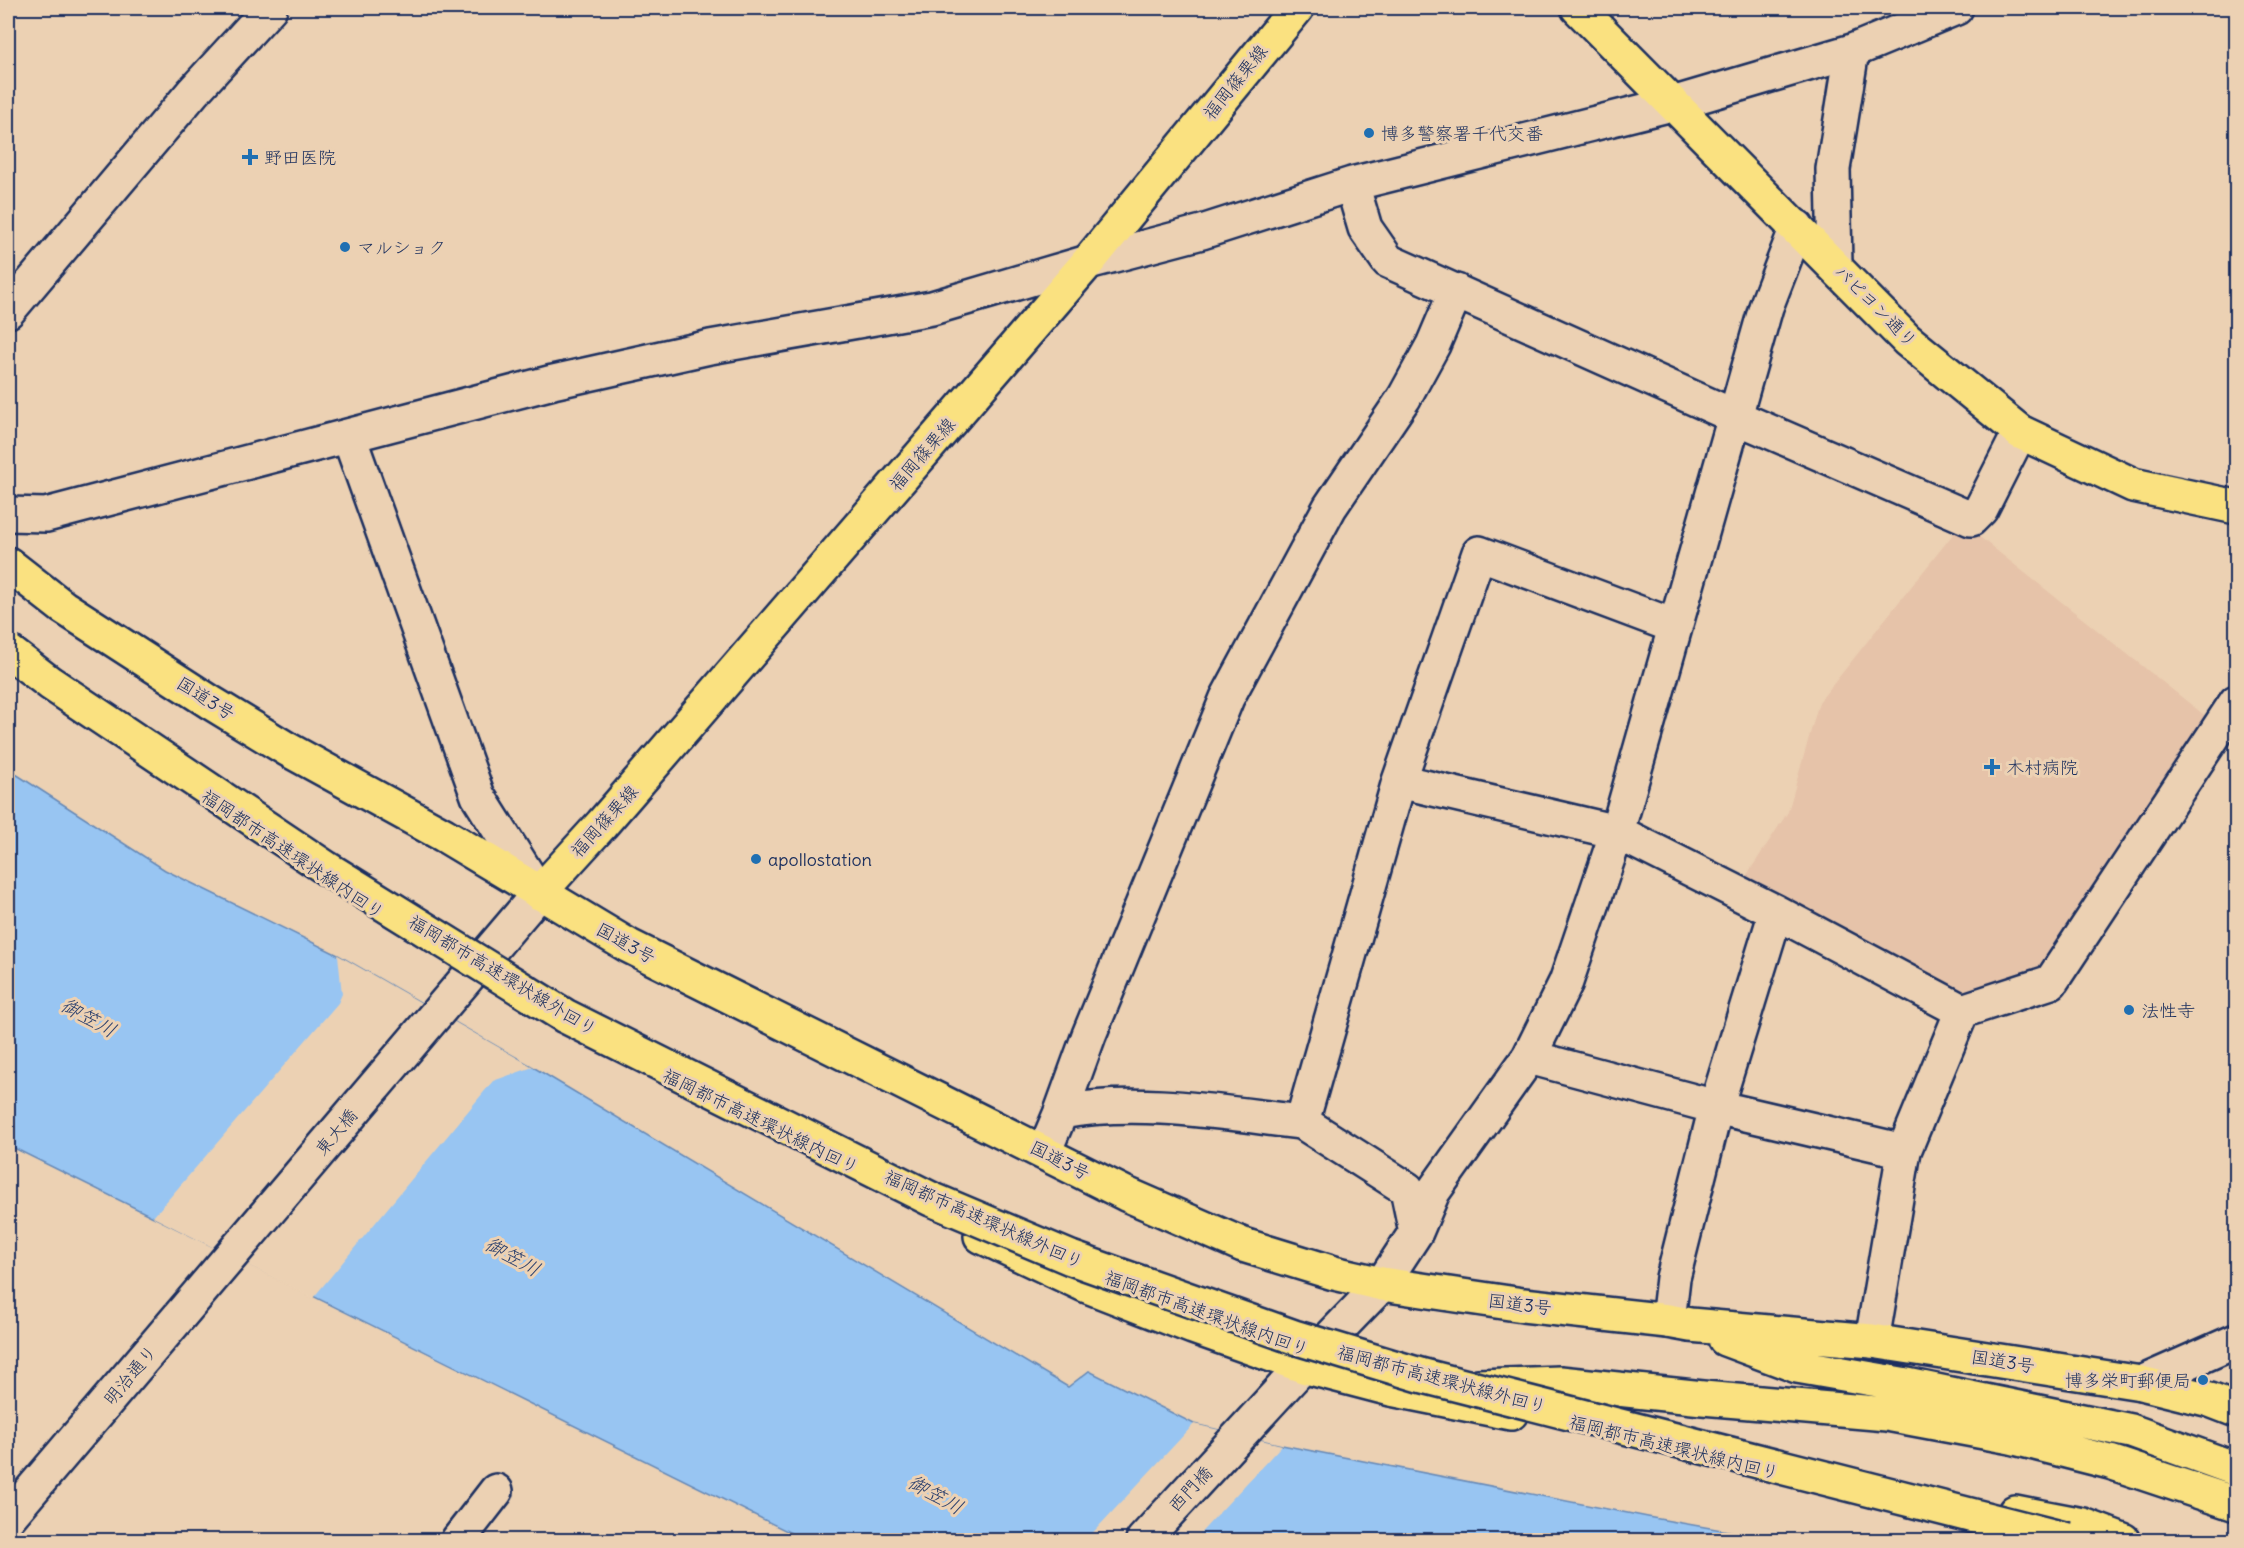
<svg xmlns="http://www.w3.org/2000/svg" width="2244" height="1548" font-family="Delius,'Klee One',sans-serif">
  <rect width="100%" height="100%" fill="#ecd1b3"/>
  <filter id="ink" filterUnits="userSpaceOnUse"><feTurbulence type="fractalNoise" baseFrequency=".0167" numOctaves="2"/><feDisplacementMap in="SourceGraphic" scale="12" xChannelSelector="R" yChannelSelector="G"/><feConvolveMatrix kernelMatrix="1 2 1 2 8 2 1 2 1" color-interpolation-filters="sRGB"/></filter>
  <g filter="url(#ink)">
    <!-- built -->
    <path fill="#e6c3a9" d="M 1962,523 L 2213,722 L 2048,972 L 1961,996 L 1745,878 L 1788,812 L 1819,702 Z"/>
    <!-- water -->
    <path fill="#98c5f2" stroke="#6689b7" stroke-width="1.5" d="M 8,769 L 165,870 L 338,955 L 533,1067 L 1068,1387 L 1089,1371 L 1194,1424 L 1282,1445 L 1653,1518 L 1779,1540 L 805,1540 L 8,1145 Z"/>
    <!-- pier -->
    <path fill="#ecd1b3" d="M 338,955 L 533,1067 L 493,1081 L 313,1298 L 153,1217 L 338,1003 L 342,994 Z
      M 1194,1424 L 1282,1445 L 1194,1540 L 1086,1540 Z"/>
    <g fill="none" stroke-linecap="round" stroke-linejoin="round">
      <defs>
        <path id="minor" d="M 1352,184 L 1365,228 L 1388,261 L 1736,417 L 1971,519 L 1981,509 L 2020,432
          M 1835,265 L 1833,169 L 1852,51
          M 8,311 L 193,92 L 270,8
          M 8,514 L 46,515 L 553,382 L 710,347 L 932,308 L 1088,262 L 1202,232 L 1352,184 L 1672,104 L 1852,51 L 1956,8
          M 1399,781 L 1617,832 L 1776,912 L 1962,1011 L 2051,982 L 2236,702
          M 1529,1057 L 1716,1107 L 1904,1151
          M 1061,1112 L 1089,1035 L 1227,698 L 1330,507 L 1404,398 L 1433,345 L 1456,291
          M 1302,1122 L 1407,1189 L 1416,1232
          M 1044,1152 L 1061,1112 C 1140,1098 1223,1113 1302,1122 L 1399,781 L 1479,553 L 1674,626
          M 1668,1321 L 1673,1278 L 1716,1107 L 1776,912
          M 1872,1341 L 1904,1151 L 1962,1011
          M 2141,1383 L 2236,1341
          M 8,1518 L 539,893 L 478,796 L 349,437
          M 458,1540 L 496,1491
          M 1143,1540 L 1303,1366 L 1382,1284 L 1416,1232 L 1433,1192 L 1529,1057 L 1566,982 L 1617,832 L 1766,307 L 1797,227"/>
        <path id="major" d="M 1578,8 L 1907,340 L 2020,432 L 2133,485 L 2236,507
          M 539,893 L 602,824 L 1088,262 L 1297,8"/>
        <path id="highway" d="M 8,564 L 63,607 L 210,702 L 287,749 L 444,835 L 629,946 L 1126,1194 L 1243,1245 L 1334,1273 L 1382,1284 L 1523,1305 L 1668,1321 L 1690,1325 L 1872,1341 L 2141,1383 L 2210,1400 L 2236,1410
          M 981,1236 L 1085,1285 L 1193,1327 L 1303,1366 L 1391,1389 L 1511,1413
          M 1725,1339 L 1797,1366 L 1907,1385 L 2131,1431 L 2236,1469
          M 1478,1386 L 1560,1383 L 1703,1398 L 1887,1414 L 2011,1437 L 2110,1462 L 2236,1504
          M 2015,1512 L 2083,1525 L 2123,1540"/>
      </defs>
      <!-- minor casing -->
      <use href="#minor" stroke="#1b2f5e" stroke-width="38"/>
      <!-- major casing -->
      <use href="#major" stroke="#1b2f5e" stroke-width="38"/>
      <!-- highway casing -->
      <use href="#highway" stroke="#1b2f5e" stroke-width="38"/>
      <!-- minor -->
      <use href="#minor" stroke="#ecd1b3" stroke-width="33"/>
      <!-- major -->
      <use href="#major" stroke="#fae180" stroke-width="33"/>
      <!-- highway -->
      <use href="#highway" stroke="#fae180" stroke-width="33"/>
      <defs>
        <path id="highway-bridge" d="M 8,651 L 50,683 L 326,868 L 565,1016 L 931,1199 L 1071,1258 L 1294,1337 L 1420,1375 L 2068,1540"/>
      </defs>
      <!-- highway-bridge casing -->
      <use href="#highway-bridge" stroke="#1b2f5e" stroke-width="38" stroke-linecap="butt"/>
      <!-- highway-bridge -->
      <use href="#highway-bridge" stroke="#fae180" stroke-width="33"/>
    </g>
  </g>
  <!-- markers -->
  <g fill="#1f6fb2" stroke="#ecd1b3" stroke-width="2">
    <circle cx="1369" cy="133" r="6"/>
    <path d="M247 148h6v6h6v6h-6v6h-6v-6h-6v-6h6z"/>
    <circle cx="345" cy="247" r="6"/>
    <path d="M1989 758h6v6h6v6h-6v6h-6v-6h-6v-6h6z"/>
    <circle cx="756" cy="859" r="6"/>
    <circle cx="2129" cy="1010" r="6"/>
    <circle cx="2203" cy="1380" r="6"/>
  </g>
  <g text-anchor="middle" dominant-baseline="central" stroke-width="6" stroke-linejoin="round" paint-order="stroke">
    <!-- street labels -->
    <g font-size="18" fill="#1b2f5e" stroke="#ecd1b3">
      <text transform="translate(1235 82) rotate(-51)">福岡篠栗線</text>
      <text transform="translate(1876 306) rotate(45)">パピヨン通り</text>
      <text transform="translate(922 454) rotate(-49)">福岡篠栗線</text>
      <text transform="translate(206 698) rotate(32)">国道3号</text>
      <text transform="translate(604 821) rotate(-48)">福岡篠栗線</text>
      <text transform="translate(293 854) rotate(34)">福岡都市高速環状線内回り</text>
      <text transform="translate(626 943) rotate(29)">国道3号</text>
      <text transform="translate(503 975) rotate(31)">福岡都市高速環状線外回り</text>
      <text transform="translate(761 1121) rotate(26)">福岡都市高速環状線内回り</text>
      <text transform="translate(336 1132) rotate(-50)">東大橋</text>
      <text transform="translate(1060 1160) rotate(27)">国道3号</text>
      <text transform="translate(984 1219) rotate(24)">福岡都市高速環状線外回り</text>
      <text transform="translate(1520 1304) rotate(7)">国道3号</text>
      <text transform="translate(1207 1313) rotate(20)">福岡都市高速環状線内回り</text>
      <text transform="translate(2003 1361) rotate(9)">国道3号</text>
      <text transform="translate(130 1375) rotate(-50)">明治通り</text>
      <text transform="translate(1442 1379) rotate(15)">福岡都市高速環状線外回り</text>
      <text transform="translate(1674 1447) rotate(14)">福岡都市高速環状線内回り</text>
      <text transform="translate(1190 1489) rotate(-47)">西門橋</text>
    </g>
    <!-- poi labels -->
    <g font-size="18" fill="#1b2f5e" stroke="#ecd1b3" text-anchor="start">
      <text x="1381" y="133">博多警察署千代交番</text>
      <text x="264" y="157">野田医院</text>
      <text x="357" y="247">マルショク</text>
      <text x="2006" y="767">木村病院</text>
      <text x="768" y="859">apollostation</text>
      <text x="2141" y="1010">法性寺</text>
      <text x="2191" y="1380" text-anchor="end">博多栄町郵便局</text>
    </g>
    <!-- water labels -->
    <g font-size="20" font-style="italic" fill="#283e6d" stroke="#ecd1b3">
      <text transform="translate(89 1017) rotate(29)">御笠川</text>
      <text transform="translate(513 1256) rotate(29)">御笠川</text>
      <text transform="translate(936 1494) rotate(29)">御笠川</text>
    </g>
  </g>
  <!-- margin -->
  <rect width="2244" height="1548" fill="none" stroke="#ecd1b3" stroke-width="30"/>
  <rect x="15" y="15" width="2214" height="1518" fill="none" stroke="#1b2f5e" stroke-width="2" filter="url(#ink)"/>
</svg>
